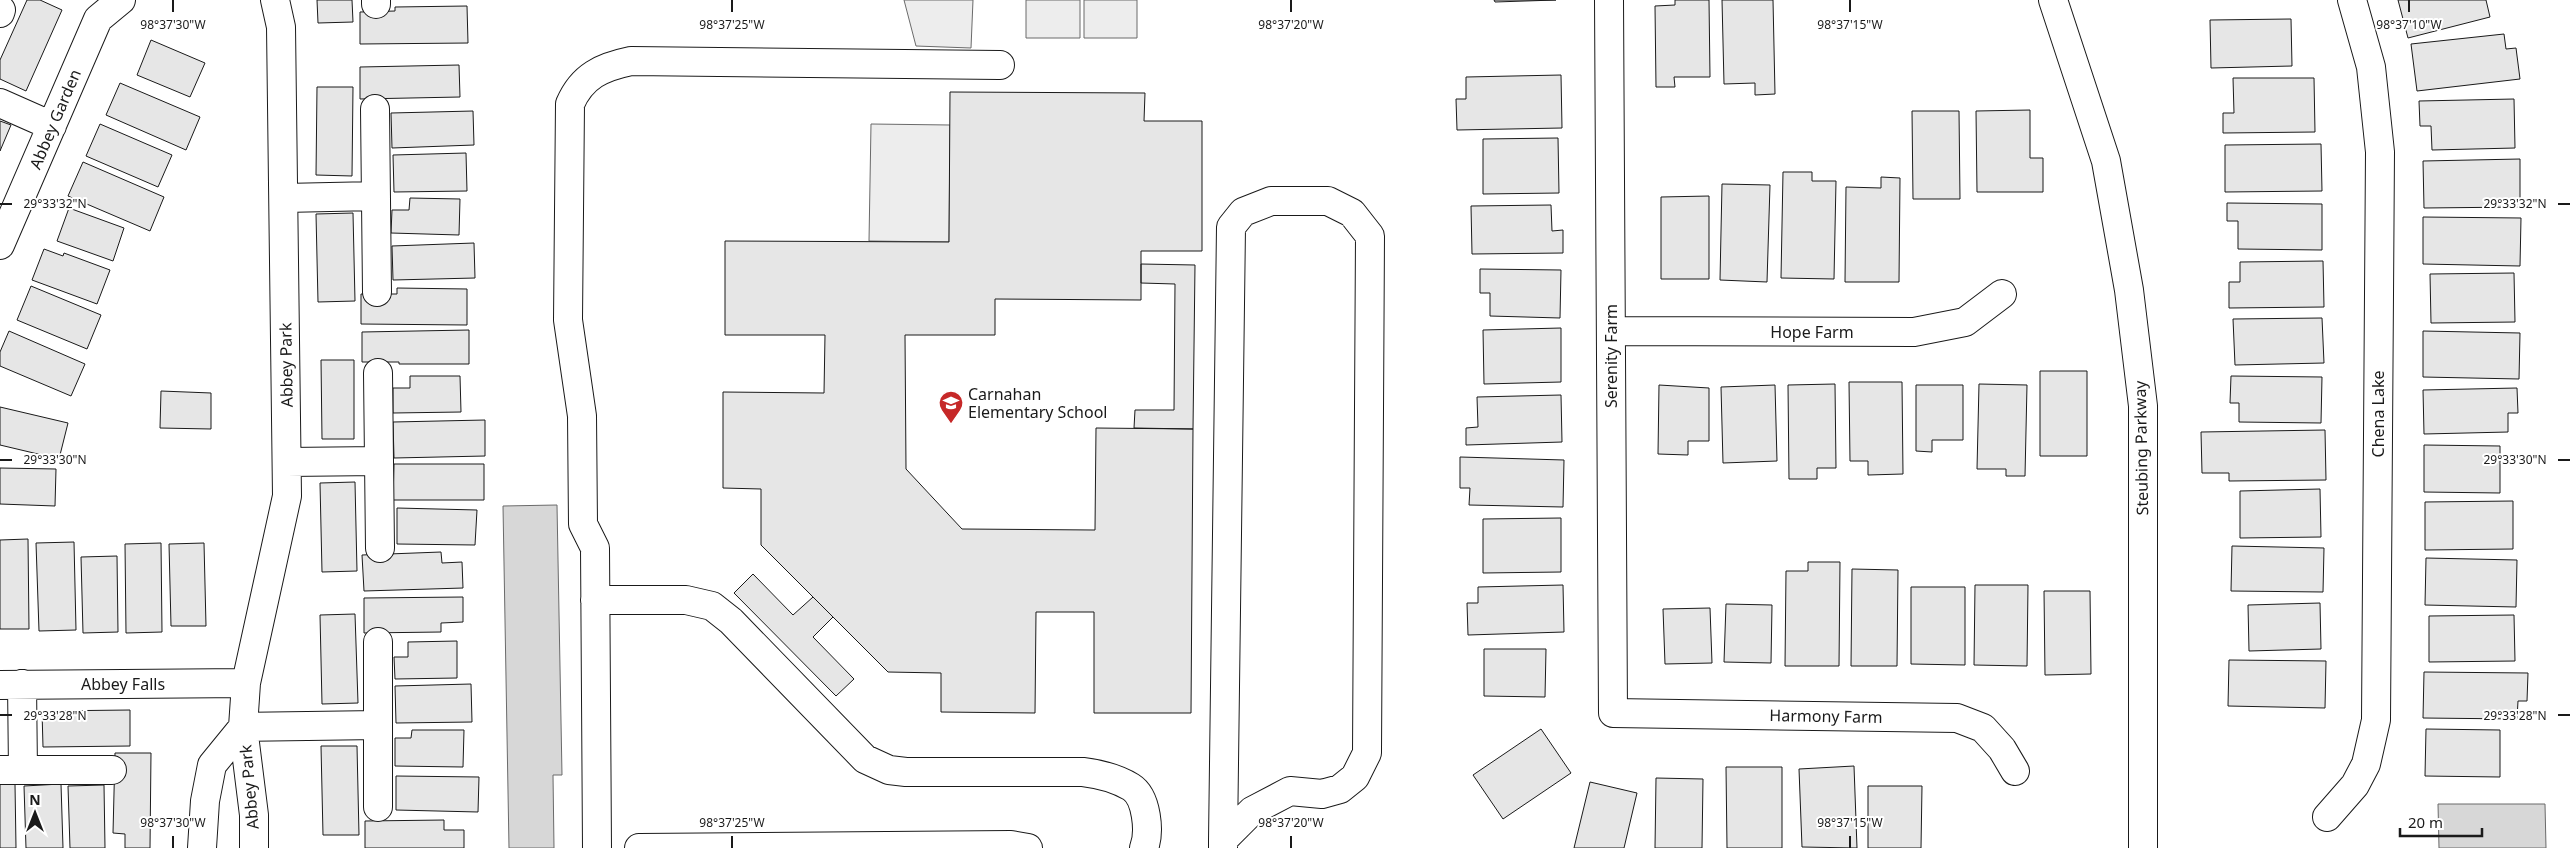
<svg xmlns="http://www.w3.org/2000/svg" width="2570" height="848" font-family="'Noto Sans',sans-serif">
  <rect width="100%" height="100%" fill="#fff"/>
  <!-- green -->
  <path fill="#ededed" stroke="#6a6a6a" d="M 904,0 L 973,0 L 971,48 L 916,46 Z
    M 1026,0 L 1080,0 L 1080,38 L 1026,38 Z
    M 1084,0 L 1137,0 L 1137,38 L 1084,38 Z
    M 871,124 L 950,125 L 949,242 L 869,241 Z"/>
  <!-- water -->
  <path fill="#d7d7d7" stroke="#6a6a6a" d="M 557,505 L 562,775 L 553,775 L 554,848 L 509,848 L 503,506 Z
    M 2438,804 L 2545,804 L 2546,848 L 2439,848 Z"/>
  <!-- building -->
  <path fill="#e6e6e6" stroke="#1a1a1a" d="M 27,0 L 40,0 L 62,10 L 26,91 L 0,79 L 0,60 Z
    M 317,0 L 352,0 L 353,22 L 318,23 Z
    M 1494,0 L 1556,0 L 1495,2 Z
    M 1675,0 L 1709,0 L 1710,77 L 1674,77 L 1675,87 L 1656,87 L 1655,6 L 1675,5 Z
    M 1722,0 L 1773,0 L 1775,94 L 1755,95 L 1755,83 L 1724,84 Z
    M 2398,0 L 2486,0 L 2490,17 L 2408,38 Z
    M 467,6 L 468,43 L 360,44 L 360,12 L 395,11 L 395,7 Z
    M 2291,19 L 2292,66 L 2211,68 L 2210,20 Z
    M 2504,34 L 2506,49 L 2516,48 L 2520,79 L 2417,91 L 2411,44 Z
    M 151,40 L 205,63 L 190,97 L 137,75 Z
    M 459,65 L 460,97 L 360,99 L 360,67 Z
    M 1561,75 L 1562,128 L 1457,130 L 1456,99 L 1466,99 L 1466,77 Z
    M 2233,78 L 2314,78 L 2315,132 L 2223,133 L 2223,113 L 2234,113 Z
    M 120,83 L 200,117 L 186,150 L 106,115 Z
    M 317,87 L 353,87 L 352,176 L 316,175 Z
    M 950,92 L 1145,93 L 1144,121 L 1202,121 L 1202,251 L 1141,251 L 1141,300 L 995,299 L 995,335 L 905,335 L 906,469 L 962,529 L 1095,530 L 1096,428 L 1193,429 L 1191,713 L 1094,713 L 1094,612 L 1036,612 L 1035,713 L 941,712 L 941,673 L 888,672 L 761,545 L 761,489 L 723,488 L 723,392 L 824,393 L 825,335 L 725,335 L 725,241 L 949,242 Z
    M 2514,99 L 2515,148 L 2432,150 L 2431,126 L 2420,126 L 2419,101 Z
    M 2030,110 L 2030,158 L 2043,158 L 2043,192 L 1977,192 L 1976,111 Z
    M 473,111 L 474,145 L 392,148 L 391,113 Z
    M 1912,111 L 1959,111 L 1960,199 L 1913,199 Z
    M 0,121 L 11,125 L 0,151 Z
    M 100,124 L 172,155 L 158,187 L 86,156 Z
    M 1558,138 L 1559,193 L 1483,194 L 1483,139 Z
    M 2321,144 L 2322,191 L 2225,192 L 2225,145 Z
    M 466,153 L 467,191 L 394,192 L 393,155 Z
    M 2520,159 L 2520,207 L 2424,208 L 2423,161 Z
    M 83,162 L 164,197 L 150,231 L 68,196 Z
    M 1783,172 L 1812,172 L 1812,181 L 1836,181 L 1834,279 L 1781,278 Z
    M 1881,177 L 1900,178 L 1899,282 L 1845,282 L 1846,187 L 1881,188 Z
    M 1722,184 L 1770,185 L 1767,282 L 1720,280 Z
    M 1709,196 L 1709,279 L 1661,279 L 1661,197 Z
    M 410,198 L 460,199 L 459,235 L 391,233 L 392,210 L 409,210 Z
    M 2227,203 L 2322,204 L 2322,250 L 2238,249 L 2238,221 L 2227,221 Z
    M 1551,205 L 1552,231 L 1563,230 L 1563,253 L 1472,254 L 1471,206 Z
    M 69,208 L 124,228 L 113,261 L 57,241 Z
    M 353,213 L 355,301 L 318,302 L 316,214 Z
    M 2423,217 L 2521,218 L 2520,266 L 2423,264 Z
    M 474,243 L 475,278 L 393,280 L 392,246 Z
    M 44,249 L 63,256 L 64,253 L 110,270 L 97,304 L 32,280 Z
    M 2323,261 L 2324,307 L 2229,308 L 2229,282 L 2240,282 L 2240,262 Z
    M 1141,264 L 1195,265 L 1193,429 L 1134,428 L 1135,410 L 1174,410 L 1175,284 L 1141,283 Z
    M 1480,269 L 1561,270 L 1560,318 L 1490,316 L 1490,293 L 1480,293 Z
    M 2514,273 L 2515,322 L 2431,323 L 2430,274 Z
    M 31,286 L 101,315 L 87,349 L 17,320 Z
    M 397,288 L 467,289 L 467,325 L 361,324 L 361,294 L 397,294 Z
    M 2322,318 L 2324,363 L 2235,365 L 2233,319 Z
    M 1561,328 L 1561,382 L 1484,384 L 1483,330 Z
    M 469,330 L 469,364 L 399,364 L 399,362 L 362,362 L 362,332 Z
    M 9,331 L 85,364 L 71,396 L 0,366 L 0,352 Z
    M 2423,331 L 2520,333 L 2519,379 L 2423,377 Z
    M 321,360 L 354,360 L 354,439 L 322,439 Z
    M 2040,371 L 2087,371 L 2087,456 L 2040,456 Z
    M 410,376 L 460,376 L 461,412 L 393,413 L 393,388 L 410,388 Z
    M 2231,376 L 2322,377 L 2321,423 L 2239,422 L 2239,403 L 2230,403 Z
    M 1849,382 L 1902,382 L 1903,474 L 1868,475 L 1868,461 L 1850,461 Z
    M 1835,384 L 1836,468 L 1817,468 L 1817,479 L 1789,479 L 1788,385 Z
    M 1979,384 L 2027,385 L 2025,476 L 2006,476 L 2006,469 L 1977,469 Z
    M 1659,385 L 1709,388 L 1709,441 L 1688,441 L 1688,455 L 1658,454 Z
    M 1775,385 L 1777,461 L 1723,463 L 1721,387 Z
    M 1916,385 L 1963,385 L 1963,440 L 1932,440 L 1932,452 L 1916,451 Z
    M 2517,388 L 2518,413 L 2508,413 L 2508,432 L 2424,434 L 2423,390 Z
    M 161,391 L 211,393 L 211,429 L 160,428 Z
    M 1561,395 L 1562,442 L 1466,445 L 1466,428 L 1478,427 L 1477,397 Z
    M 0,407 L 68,423 L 59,459 L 0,445 Z
    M 485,420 L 485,456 L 394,458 L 393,422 Z
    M 2325,430 L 2326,480 L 2229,481 L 2229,473 L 2202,473 L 2201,432 Z
    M 2424,445 L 2500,446 L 2500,493 L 2424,492 Z
    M 1460,457 L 1564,460 L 1563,507 L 1469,505 L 1470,488 L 1460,488 Z
    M 394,464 L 484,464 L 484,500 L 393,500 Z
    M 0,468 L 56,469 L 55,506 L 0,504 Z
    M 355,482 L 357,571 L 322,572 L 320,483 Z
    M 2320,489 L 2321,537 L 2240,538 L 2240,491 Z
    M 2513,501 L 2513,549 L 2425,550 L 2425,502 Z
    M 397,508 L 477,510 L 475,545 L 397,544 Z
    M 1561,518 L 1561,572 L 1483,573 L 1483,519 Z
    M 28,539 L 29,629 L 0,629 L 0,540 Z
    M 74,542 L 76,630 L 39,631 L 36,543 Z
    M 161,543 L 162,632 L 126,633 L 125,544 Z
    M 204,543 L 206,626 L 171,626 L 169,544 Z
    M 2232,546 L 2324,548 L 2323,592 L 2231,591 Z
    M 441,552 L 442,563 L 462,562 L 463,588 L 364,591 L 362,555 Z
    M 117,556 L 118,632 L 83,633 L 81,557 Z
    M 2426,558 L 2517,560 L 2516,607 L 2425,605 Z
    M 1808,562 L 1840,562 L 1839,666 L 1785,666 L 1786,571 L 1808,571 Z
    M 1852,569 L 1898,570 L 1897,666 L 1851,666 Z
    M 753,574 L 793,615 L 813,597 L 833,617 L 813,637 L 854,679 L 836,696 L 734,593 Z
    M 1563,585 L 1564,632 L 1468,635 L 1467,603 L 1478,603 L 1478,587 Z
    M 1975,585 L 2028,585 L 2027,666 L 1974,665 Z
    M 1911,587 L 1965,587 L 1965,665 L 1911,664 Z
    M 2044,591 L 2090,591 L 2091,674 L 2045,675 Z
    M 463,597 L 463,622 L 441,623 L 441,632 L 364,633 L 364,598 Z
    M 2320,603 L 2321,649 L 2249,651 L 2248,605 Z
    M 1726,604 L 1772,605 L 1771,663 L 1724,662 Z
    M 1710,608 L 1712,663 L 1665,664 L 1663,609 Z
    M 355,614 L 358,703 L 322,704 L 320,615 Z
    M 2514,615 L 2515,661 L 2429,662 L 2429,616 Z
    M 457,641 L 457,678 L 395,679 L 394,657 L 408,657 L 408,642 Z
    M 1484,649 L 1546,649 L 1545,697 L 1484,696 Z
    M 2229,660 L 2326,661 L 2325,708 L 2228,706 Z
    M 2424,672 L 2528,673 L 2527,701 L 2518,701 L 2517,719 L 2423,718 Z
    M 471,684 L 472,722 L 396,723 L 395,686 Z
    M 130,710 L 130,746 L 43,747 L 42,711 Z
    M 1541,729 L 1571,773 L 1503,819 L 1473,775 Z
    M 2426,729 L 2500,730 L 2500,777 L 2425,776 Z
    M 412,730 L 464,730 L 463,767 L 395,766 L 395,738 L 411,738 Z
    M 321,746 L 357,746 L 359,835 L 323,835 Z
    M 115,753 L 151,753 L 150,848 L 125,848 L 125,834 L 113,833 Z
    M 1854,766 L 1857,848 L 1802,847 L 1799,769 Z
    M 1726,767 L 1782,767 L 1782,848 L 1727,848 Z
    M 396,776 L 479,777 L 478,812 L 396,810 Z
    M 1656,778 L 1703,779 L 1702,848 L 1655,848 Z
    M 1590,782 L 1637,793 L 1624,848 L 1574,848 Z
    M 0,784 L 15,784 L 16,848 L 0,848 Z
    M 61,784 L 63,848 L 26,848 L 24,786 Z
    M 104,785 L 105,848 L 70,848 L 68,786 Z
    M 1868,786 L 1922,786 L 1921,848 L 1868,848 Z
    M 444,820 L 444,830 L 464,830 L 464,848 L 365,848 L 365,821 Z"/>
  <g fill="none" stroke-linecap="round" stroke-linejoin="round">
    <defs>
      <path id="minor" d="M 376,0 L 376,4
        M 1609,0 L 1613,713 L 1957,718 L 1983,728 L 2002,749 L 2015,771
        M 2053,0 L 2106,161 L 2129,290 L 2143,406 L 2143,848
        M 0,13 L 1,10
        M 0,103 L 52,126
        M 375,109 L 377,292
        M 284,198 L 376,196
        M 0,245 L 98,19 L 121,0
        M 1611,331 L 1914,332 L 1965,322 L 2002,294
        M 378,373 L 380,548
        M 287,462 L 379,461
        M 595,600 L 686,600 L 712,606 L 731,621 L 865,759 L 889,770 L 906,772 L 1083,772 C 1100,774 1116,778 1131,787 C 1147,797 1150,832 1144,848
        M 378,642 L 378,807
        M 22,684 L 23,770
        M 0,685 L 246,683
        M 243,727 L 378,725
        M 0,770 L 112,770
        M 2327,817 L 2355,785 L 2366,764 L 2376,720 L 2380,152 L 2371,67 L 2352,0
        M 202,848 L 205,801 L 212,765 L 243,727
        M 254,848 L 254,815 L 243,727 L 246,683 L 287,496 L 281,27 L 275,0
        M 597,848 L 595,548 L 583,524 L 582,416 L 568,320 L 570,104 C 582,76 602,67 631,61 L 1000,65
        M 639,848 L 1011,845 L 1028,848
        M 1223,848 L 1223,840 L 1231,227 L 1243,212 L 1271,201 L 1328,201 L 1352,213 L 1370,236 L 1367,753 L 1355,777 L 1340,789 L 1322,794 L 1290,791 L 1252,811 L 1223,840"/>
    </defs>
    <!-- minor casing -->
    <use href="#minor" stroke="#1a1a1a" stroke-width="30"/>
    <!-- minor -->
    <use href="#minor" stroke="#fff" stroke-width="28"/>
  </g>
  <!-- ticks -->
  <path fill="none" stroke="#1a1a1a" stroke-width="2" d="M 173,0 L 173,12M 732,0 L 732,12M 1291,0 L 1291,12M 1850,0 L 1850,12M 2409,0 L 2409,12M 0,204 L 12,204M 2558,204 L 2570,204M 0,460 L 12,460M 2558,460 L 2570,460M 0,715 L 12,715M 2558,715 L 2570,715M 173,836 L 173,848M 732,836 L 732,848M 1291,836 L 1291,848M 1850,836 L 1850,848"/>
  <!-- icons -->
  <defs>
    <symbol id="school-pin" viewBox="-11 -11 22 30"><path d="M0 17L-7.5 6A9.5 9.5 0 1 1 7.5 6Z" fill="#c62828" stroke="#fff"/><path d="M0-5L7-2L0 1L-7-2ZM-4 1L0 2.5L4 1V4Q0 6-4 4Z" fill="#fff"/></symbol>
  </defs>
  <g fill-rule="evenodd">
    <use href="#school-pin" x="937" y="389" width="28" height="38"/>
  </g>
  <g text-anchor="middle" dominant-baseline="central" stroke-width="4" stroke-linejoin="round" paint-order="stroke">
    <!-- street labels -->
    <g font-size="16" fill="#1a1a1a" stroke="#fff">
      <text transform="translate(55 119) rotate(-67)">Abbey Garden</text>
      <text x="1812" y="332">Hope Farm</text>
      <text transform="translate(1611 356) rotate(-90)">Serenity Farm</text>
      <text transform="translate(286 365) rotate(-91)">Abbey Park</text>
      <text transform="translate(2378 414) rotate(-90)">Chena Lake</text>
      <text transform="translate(2141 448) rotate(-91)">Steubing Parkway</text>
      <text x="123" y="684">Abbey Falls</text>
      <text transform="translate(1826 716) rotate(1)">Harmony Farm</text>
      <text transform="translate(249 787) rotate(-95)">Abbey Park</text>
    </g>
    <!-- poi labels -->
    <g font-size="16" fill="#1a1a1a" stroke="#fff" text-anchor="start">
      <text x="968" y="394">Carnahan<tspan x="968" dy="18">Elementary School</tspan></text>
    </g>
  </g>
  <g font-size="12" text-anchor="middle" fill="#1a1a1a" stroke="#fff" stroke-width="4" stroke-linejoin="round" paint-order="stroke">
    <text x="173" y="29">98°37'30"W</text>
    <text x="732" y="29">98°37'25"W</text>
    <text x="1291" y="29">98°37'20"W</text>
    <text x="1850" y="29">98°37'15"W</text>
    <text x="2409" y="29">98°37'10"W</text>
    <text x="55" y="208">29°33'32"N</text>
    <text x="2515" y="208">29°33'32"N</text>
    <text x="55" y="464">29°33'30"N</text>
    <text x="2515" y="464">29°33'30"N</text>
    <text x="55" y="720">29°33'28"N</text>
    <text x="2515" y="720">29°33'28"N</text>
    <text x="173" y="827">98°37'30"W</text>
    <text x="732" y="827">98°37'25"W</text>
    <text x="1291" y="827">98°37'20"W</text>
    <text x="1850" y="827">98°37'15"W</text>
  </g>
  <!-- north arrow -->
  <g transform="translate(35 813)" stroke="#ffffff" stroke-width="4" paint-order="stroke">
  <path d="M0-4L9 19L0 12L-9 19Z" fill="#1a1a1a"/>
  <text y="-8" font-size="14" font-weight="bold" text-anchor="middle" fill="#1a1a1a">N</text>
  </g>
  <!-- scale -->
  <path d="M2400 828v8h82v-8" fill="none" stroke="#1a1a1a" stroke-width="2.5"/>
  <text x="2408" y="828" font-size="15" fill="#1a1a1a" stroke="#ffffff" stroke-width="4" paint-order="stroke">20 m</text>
</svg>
